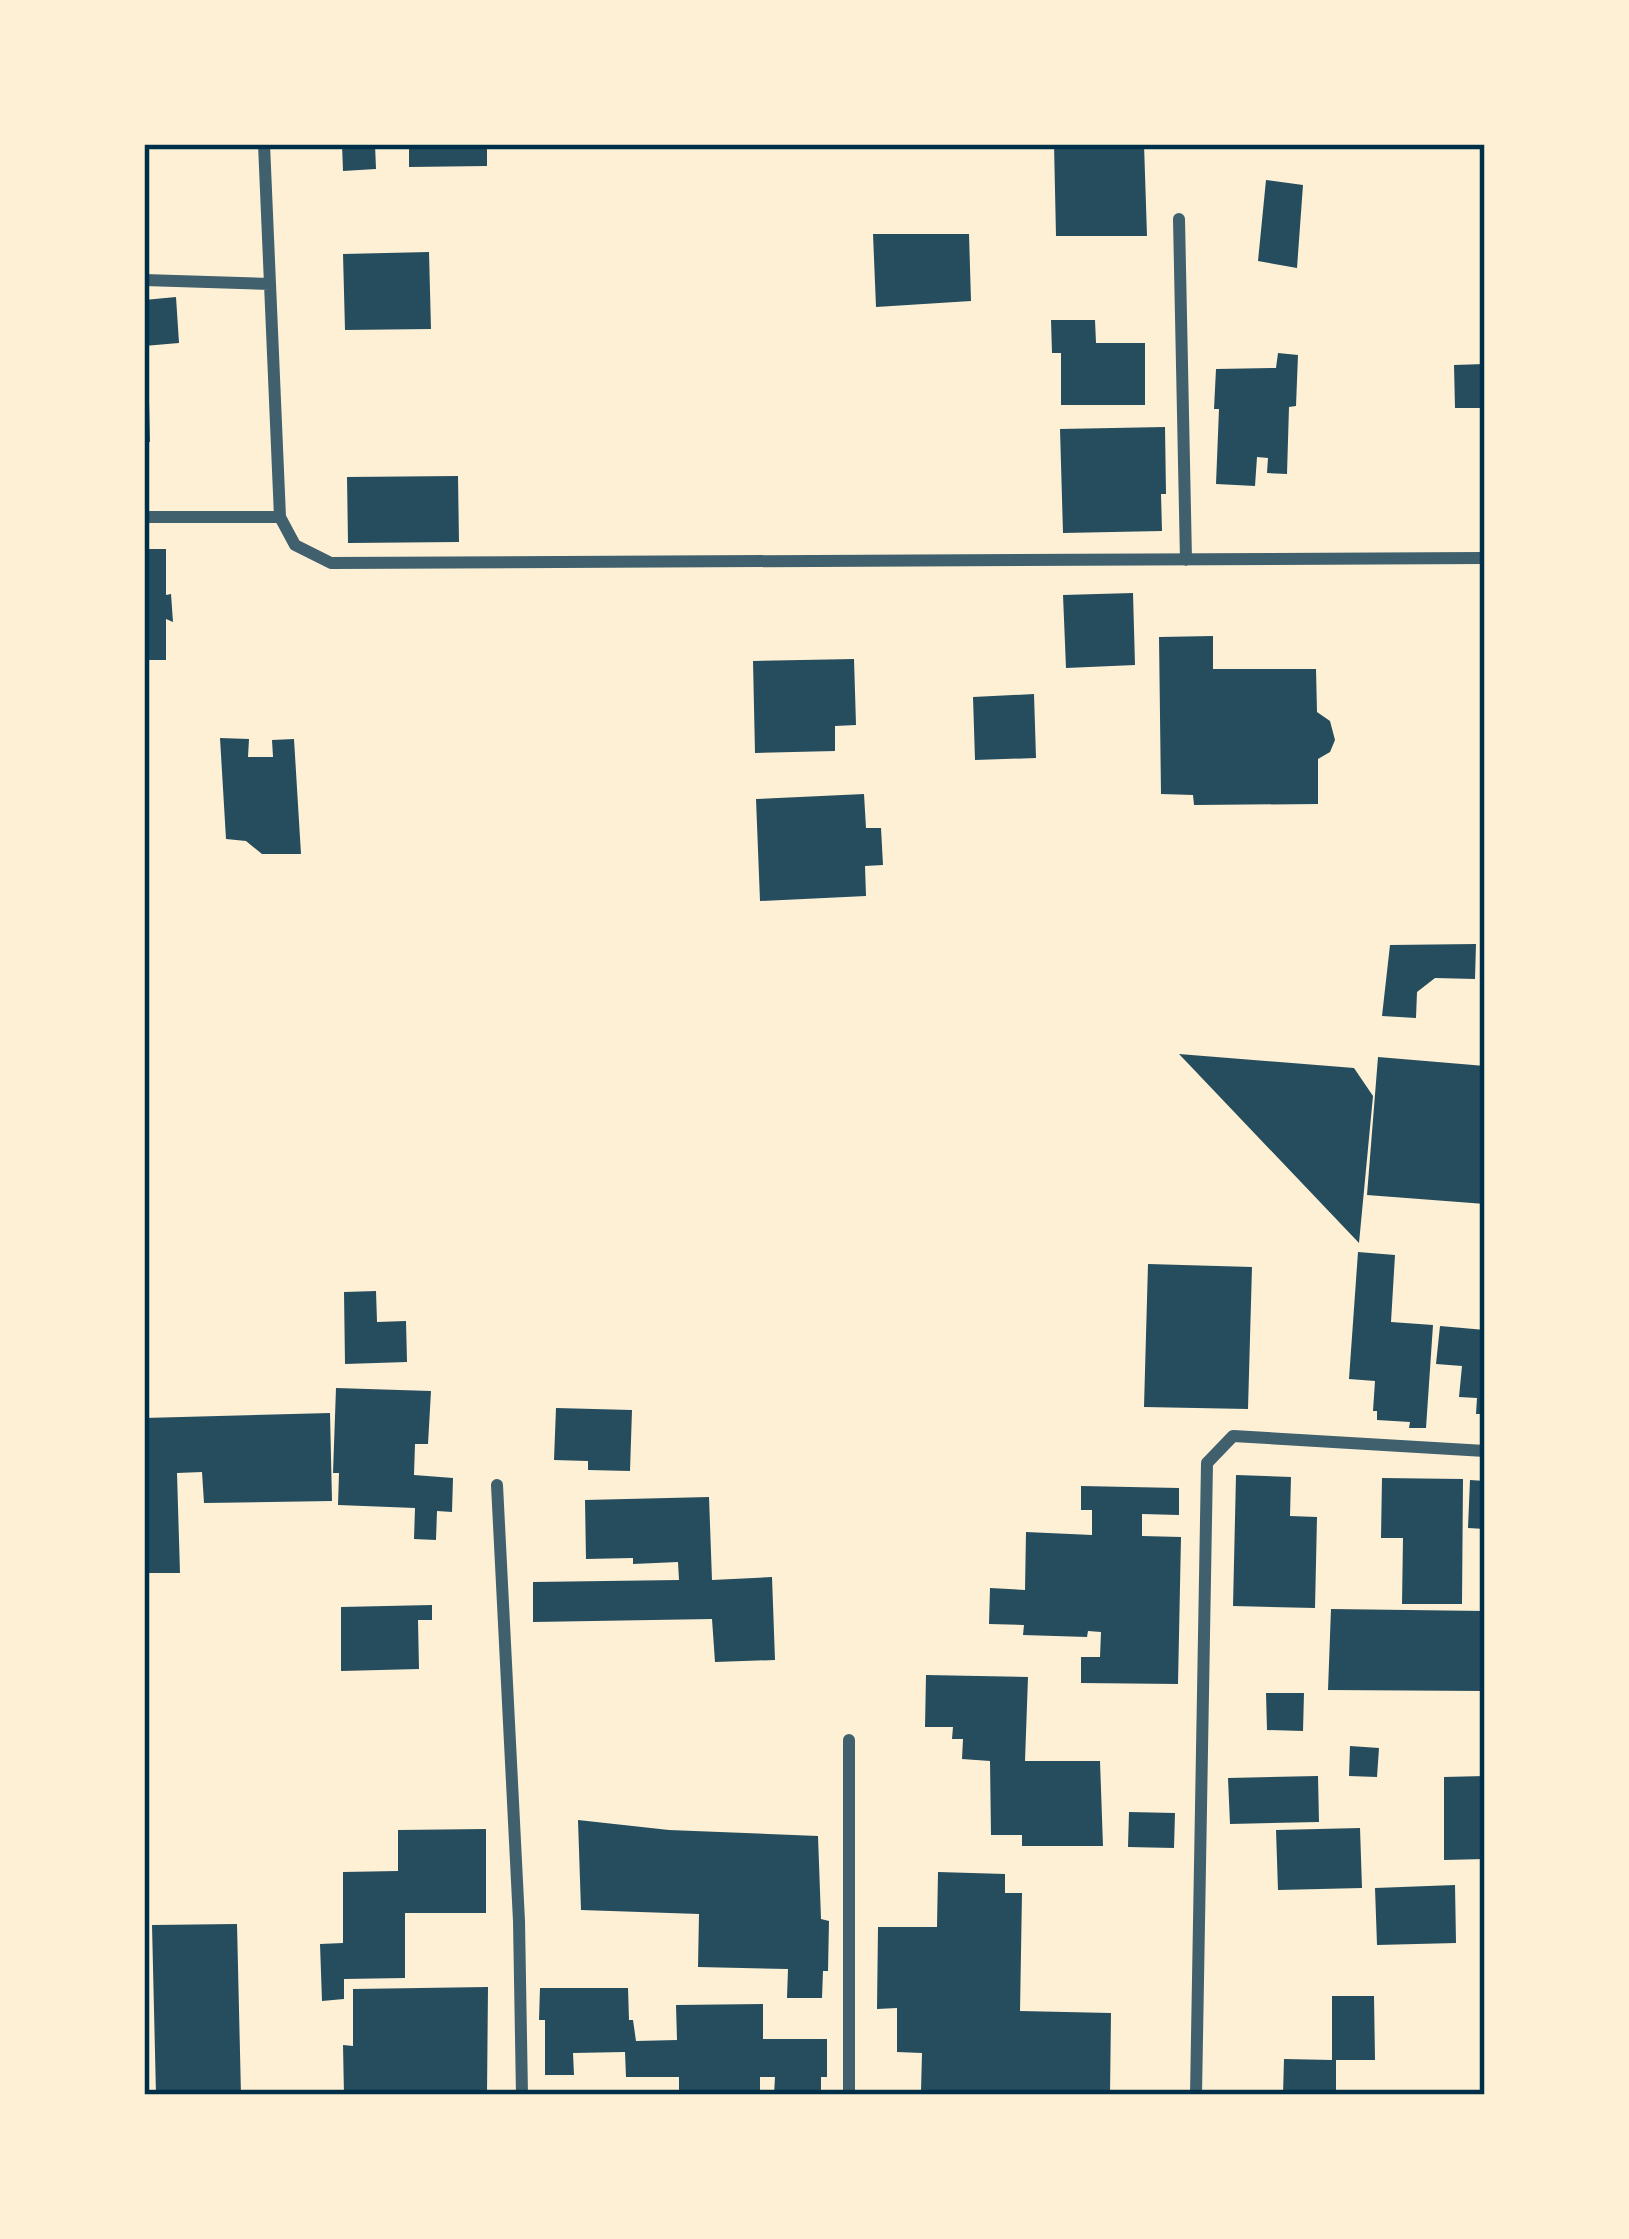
<svg xmlns="http://www.w3.org/2000/svg" width="1629" height="2239" font-family="Raleway,sans-serif">
  <rect width="100%" height="100%" fill="#fdf0d5"/>
  <!-- building -->
  <path fill="#264d5e" d="M 342,144 L 375,144 L 376,169 L 343,171 Z
    M 409,144 L 487,144 L 487,166 L 409,167 Z
    M 1054,144 L 1144,144 L 1147,236 L 1056,236 Z
    M 1266,180 L 1303,185 L 1297,268 L 1258,261 Z
    M 873,234 L 969,234 L 971,301 L 876,307 Z
    M 429,252 L 431,329 L 345,330 L 343,254 Z
    M 176,297 L 179,343 L 144,346 L 144,300 Z
    M 1051,320 L 1095,320 L 1096,343 L 1145,343 L 1145,405 L 1061,405 L 1061,353 L 1052,353 Z
    M 1278,353 L 1298,355 L 1296,406 L 1289,407 L 1287,474 L 1267,473 L 1268,458 L 1257,457 L 1255,486 L 1216,484 L 1219,409 L 1214,409 L 1216,369 L 1276,368 Z
    M 144,362 L 148,362 L 150,442 L 144,442 Z
    M 1485,364 L 1485,408 L 1455,408 L 1454,365 Z
    M 1165,427 L 1166,494 L 1161,494 L 1162,531 L 1063,533 L 1060,429 Z
    M 458,476 L 459,542 L 348,543 L 347,477 Z
    M 144,549 L 166,549 L 166,595 L 171,594 L 173,622 L 166,619 L 166,660 L 144,660 Z
    M 1133,593 L 1135,665 L 1066,668 L 1063,595 Z
    M 1213,636 L 1213,669 L 1316,669 L 1317,712 L 1330,721 L 1335,740 L 1330,752 L 1318,759 L 1318,804 L 1194,805 L 1193,795 L 1161,794 L 1159,637 Z
    M 854,659 L 856,725 L 835,726 L 835,751 L 755,753 L 753,661 Z
    M 1034,694 L 1036,758 L 975,760 L 973,697 Z
    M 220,738 L 249,739 L 248,757 L 273,757 L 272,740 L 294,739 L 301,854 L 262,854 L 246,841 L 226,839 Z
    M 864,794 L 866,828 L 881,828 L 883,865 L 865,866 L 866,896 L 760,901 L 756,799 Z
    M 1476,944 L 1475,979 L 1435,978 L 1417,992 L 1416,1018 L 1382,1016 L 1390,945 Z
    M 1179,1054 L 1354,1068 L 1373,1096 L 1359,1243 Z
    M 1378,1057 L 1485,1066 L 1482,1130 L 1485,1130 L 1485,1204 L 1367,1195 Z
    M 1358,1252 L 1395,1255 L 1391,1322 L 1433,1325 L 1426,1428 L 1409,1428 L 1410,1422 L 1377,1420 L 1377,1411 L 1373,1411 L 1375,1381 L 1349,1379 Z
    M 1148,1264 L 1252,1267 L 1248,1409 L 1144,1407 Z
    M 376,1291 L 377,1322 L 406,1321 L 407,1362 L 345,1364 L 344,1292 Z
    M 1440,1326 L 1485,1330 L 1485,1414 L 1476,1414 L 1477,1398 L 1459,1397 L 1462,1366 L 1436,1364 Z
    M 336,1388 L 431,1391 L 428,1444 L 415,1444 L 414,1475 L 453,1478 L 452,1512 L 437,1511 L 436,1540 L 414,1539 L 415,1508 L 338,1505 L 339,1473 L 333,1473 Z
    M 556,1408 L 632,1410 L 630,1471 L 588,1470 L 588,1461 L 554,1460 Z
    M 330,1413 L 332,1501 L 204,1503 L 202,1472 L 177,1473 L 180,1573 L 144,1573 L 144,1418 Z
    M 1236,1475 L 1291,1477 L 1290,1516 L 1317,1517 L 1315,1608 L 1233,1606 Z
    M 1382,1478 L 1463,1479 L 1462,1604 L 1402,1604 L 1403,1538 L 1381,1538 Z
    M 1470,1480 L 1485,1481 L 1485,1529 L 1468,1528 Z
    M 1081,1486 L 1179,1488 L 1179,1515 L 1142,1514 L 1142,1536 L 1181,1537 L 1178,1684 L 1081,1683 L 1081,1657 L 1100,1657 L 1101,1632 L 1088,1631 L 1087,1637 L 1023,1635 L 1024,1625 L 989,1624 L 990,1588 L 1025,1590 L 1026,1532 L 1092,1535 L 1092,1510 L 1081,1510 Z
    M 709,1497 L 712,1580 L 772,1577 L 775,1660 L 715,1662 L 712,1619 L 533,1622 L 533,1582 L 679,1580 L 678,1562 L 633,1564 L 633,1558 L 586,1559 L 585,1500 Z
    M 432,1605 L 432,1620 L 418,1620 L 419,1669 L 341,1671 L 341,1607 Z
    M 1331,1609 L 1485,1611 L 1485,1691 L 1328,1690 Z
    M 926,1675 L 1028,1677 L 1025,1761 L 1100,1761 L 1103,1846 L 1022,1846 L 1022,1835 L 991,1835 L 990,1761 L 962,1759 L 963,1739 L 952,1739 L 953,1727 L 925,1727 Z
    M 1266,1693 L 1304,1693 L 1303,1731 L 1267,1730 Z
    M 1350,1746 L 1379,1748 L 1377,1777 L 1349,1776 Z
    M 1318,1776 L 1319,1822 L 1230,1824 L 1228,1778 Z
    M 1485,1776 L 1485,1859 L 1444,1860 L 1444,1777 Z
    M 1129,1812 L 1175,1813 L 1174,1848 L 1128,1847 Z
    M 578,1820 L 669,1830 L 818,1836 L 821,1919 L 829,1921 L 828,1971 L 823,1971 L 822,1998 L 787,1998 L 788,1969 L 698,1967 L 699,1914 L 581,1910 Z
    M 1360,1828 L 1362,1888 L 1278,1890 L 1276,1830 Z
    M 486,1829 L 486,1913 L 405,1913 L 405,1978 L 344,1979 L 344,1999 L 322,2001 L 320,1944 L 343,1943 L 343,1872 L 398,1871 L 398,1830 Z
    M 938,1872 L 1005,1874 L 1005,1893 L 1022,1893 L 1020,2011 L 1111,2013 L 1110,2095 L 921,2091 L 922,2053 L 897,2052 L 897,2008 L 877,2009 L 878,1927 L 937,1927 Z
    M 1455,1885 L 1456,1943 L 1377,1945 L 1375,1888 Z
    M 237,1924 L 241,2095 L 156,2095 L 152,1925 Z
    M 488,1987 L 487,2095 L 344,2095 L 343,2045 L 353,2046 L 353,1989 Z
    M 540,1988 L 628,1988 L 629,2020 L 633,2020 L 636,2041 L 677,2040 L 676,2005 L 763,2004 L 763,2039 L 827,2039 L 827,2077 L 821,2077 L 821,2095 L 774,2095 L 775,2077 L 760,2077 L 760,2095 L 679,2095 L 679,2077 L 626,2077 L 625,2052 L 573,2053 L 574,2075 L 545,2075 L 545,2020 L 539,2020 Z
    M 1332,1996 L 1374,1996 L 1375,2060 L 1336,2060 L 1336,2095 L 1283,2095 L 1284,2059 L 1332,2060 Z"/>
  <g fill="none" stroke-linecap="round" stroke-linejoin="round">
    <!-- minor -->
    <path stroke="#3f606c" stroke-width="12" d="M 264,144 L 270,284
      M 1179,219 L 1186,560
      M 144,280 L 270,284 L 280,517 L 295,545 L 331,563 L 1485,558
      M 144,517 L 280,517
      M 497,1485 L 519,1921 L 522,2095
      M 849,1740 L 849,2095
      M 1196,2095 L 1207,1463 L 1233,1436 L 1485,1451"/>
  </g>
  <!-- border -->
  <rect width="1629" height="2239" fill="none" stroke="#fdf0d5" stroke-width="294"/>
  <rect x="147" y="147" width="1335" height="1945" fill="none" stroke="#003049" stroke-width="4.5"/>
</svg>
